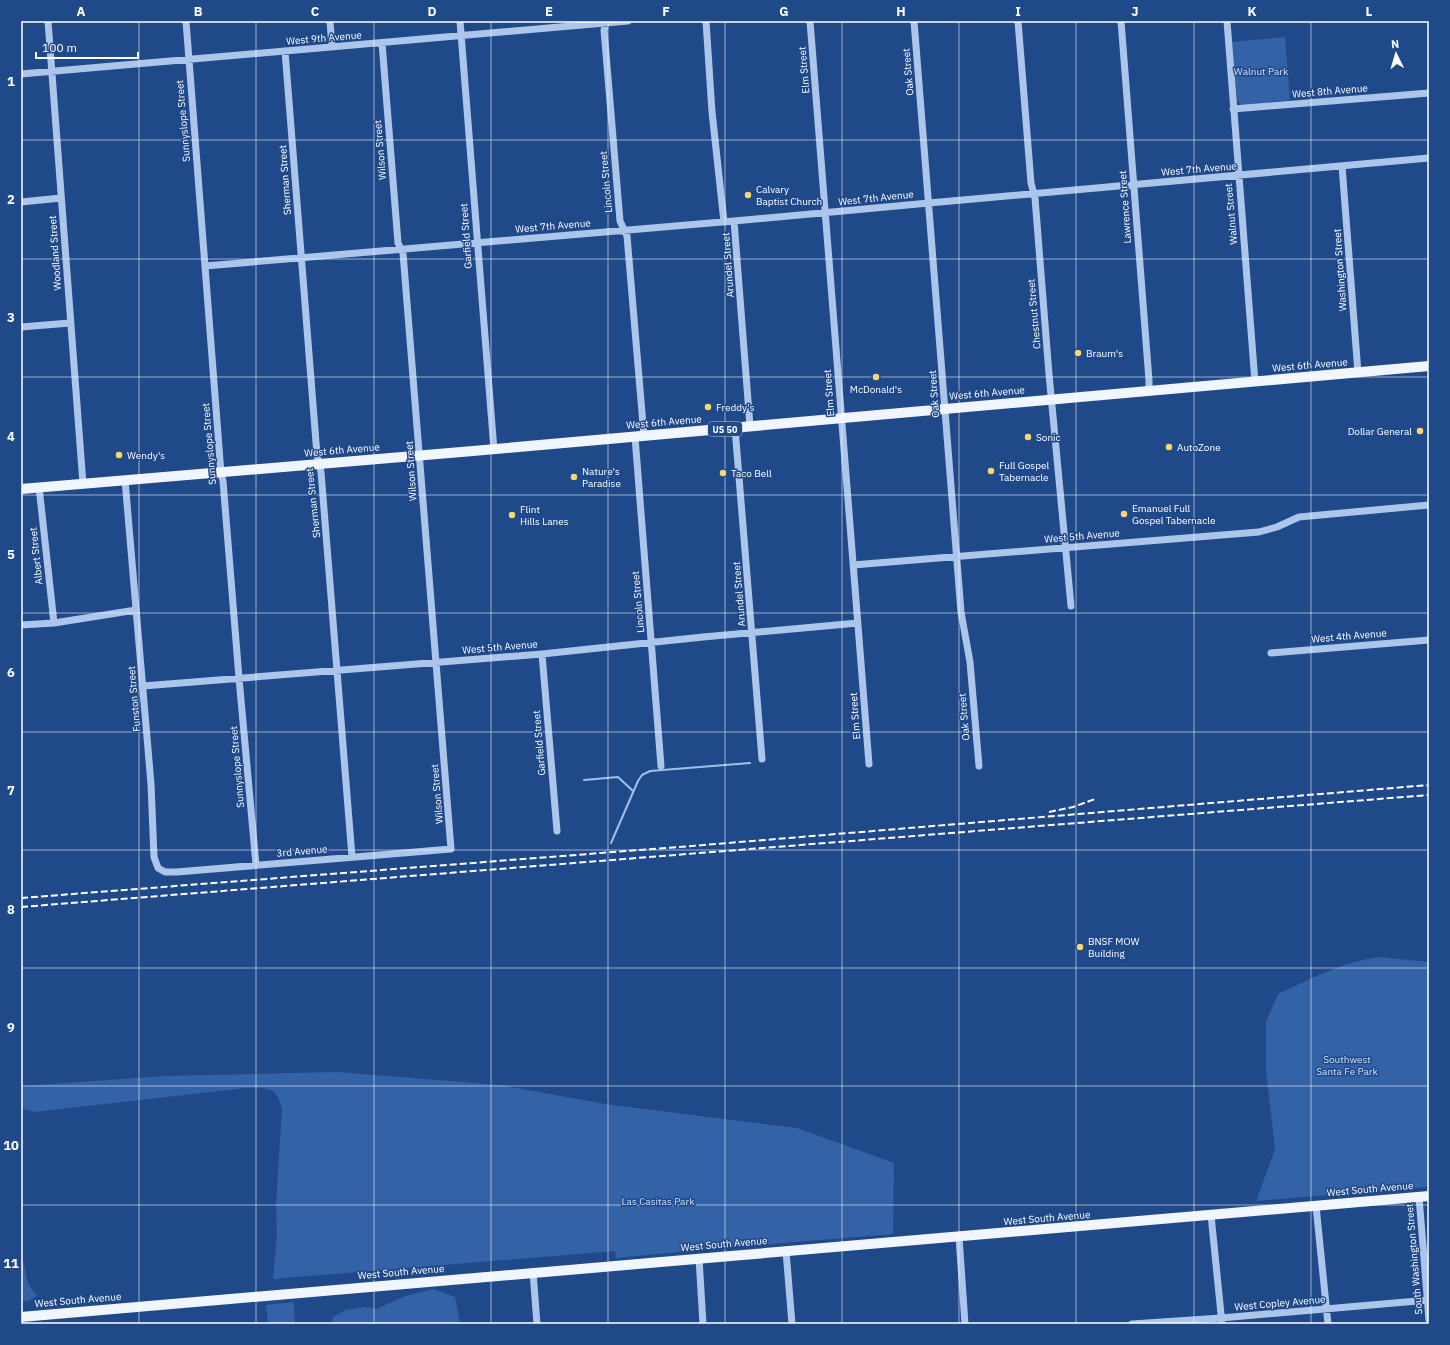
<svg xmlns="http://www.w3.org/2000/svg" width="1450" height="1345" font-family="'IBM Plex Sans',sans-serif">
  <rect width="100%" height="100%" fill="#20498a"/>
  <!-- green -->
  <path fill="#3462a7" d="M 1285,37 L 1290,100 L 1241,105 L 1237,101 L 1232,42 Z
    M 1380,957 L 1429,962 L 1429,1187 L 1256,1201 L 1275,1149 L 1266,1070 L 1266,1022 L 1278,994 C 1313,978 1342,962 1380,957 Z
    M 337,1072 L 500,1085 L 605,1104 L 797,1128 L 894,1163 L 893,1234 L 709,1249 L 616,1258 L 615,1251 L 273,1279 L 277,1235 L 276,1205 L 282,1109 C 277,1085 266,1088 246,1088 L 34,1112 L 21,1108 L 21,1086 L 167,1076 Z
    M 21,1250 L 28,1284 L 37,1296 L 28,1301 L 21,1301 Z
    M 433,1289 L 455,1297 L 460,1324 L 331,1324 L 333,1317 L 345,1310 L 365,1307 L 376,1309 L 406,1296 Z
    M 294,1302 L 295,1324 L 268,1324 L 266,1305 Z"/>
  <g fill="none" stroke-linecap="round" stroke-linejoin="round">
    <!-- stream -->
    <path stroke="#a0c0ec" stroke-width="2" d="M 584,780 L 618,777 L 633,791
      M 611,843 L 638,781 L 642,775 L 650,771 L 750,763"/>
    <!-- minor -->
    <path stroke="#acc5eb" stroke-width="7" d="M 48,21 L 83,484
      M 186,21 L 221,473 L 223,481 L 239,678 L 256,865
      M 330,21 L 332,47
      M 460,21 L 494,450
      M 607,21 L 604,30 L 620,221 L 627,236 L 644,436
      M 706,21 L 712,112 L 724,222
      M 810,21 L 869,764
      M 914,21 L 961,612 L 970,662 L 979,766
      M 1018,21 L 1031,183 L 1035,198 L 1049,374 L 1071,606
      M 1121,21 L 1149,380 L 1149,391
      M 1227,21 L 1255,382
      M 285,51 L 317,455 L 321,472 L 352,857
      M 21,74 L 628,21
      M 1233,109 L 1429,93
      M 1342,166 L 1358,373
      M 21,202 L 61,198
      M 734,221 L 750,426
      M 205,266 L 734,221 L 929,203 L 1429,158
      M 21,327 L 70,323
      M 735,428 L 762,759
      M 635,437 L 661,766
      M 125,480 L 151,784 L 154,857 L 158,868 L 165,872 L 177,872 L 451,849 L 403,253 L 398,243 L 382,43
      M 39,487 L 54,623
      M 853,565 L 1259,532 L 1277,527 L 1299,517 L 1429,505
      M 21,625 L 54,623 L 136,610
      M 1271,653 L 1429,640
      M 542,654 L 557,831
      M 143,686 L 542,654 L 703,637 L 858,623
      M 1419,1197 L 1429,1320
      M 1316,1206 L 1328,1324
      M 1211,1215 L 1222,1324
      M 959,1237 L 965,1324
      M 786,1251 L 792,1324
      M 699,1258 L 703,1324
      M 533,1272 L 537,1324
      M 1132,1324 L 1221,1318 L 1429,1300"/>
    <!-- major -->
    <path stroke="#f1f5fe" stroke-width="10" d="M 21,489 L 473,451 L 1429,366
      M 21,1317 C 490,1276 960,1237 1429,1196"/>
    <!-- rail -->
    <path stroke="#fff" stroke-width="2" stroke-dasharray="7 3" stroke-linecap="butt" d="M 1049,812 L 1073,807 L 1095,799
      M 21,898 L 704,845 L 1429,785
      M 21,907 L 1429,795"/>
  </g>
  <!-- grid -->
  <path fill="none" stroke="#fff" stroke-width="1" stroke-opacity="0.55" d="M 139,21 L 139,1324M 256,21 L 256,1324M 374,21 L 374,1324M 491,21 L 491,1324M 608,21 L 608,1324M 725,21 L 725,1324M 842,21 L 842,1324M 959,21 L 959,1324M 1076,21 L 1076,1324M 1194,21 L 1194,1324M 1311,21 L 1311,1324M 21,140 L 1429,140M 21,259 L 1429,259M 21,377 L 1429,377M 21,495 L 1429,495M 21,613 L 1429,613M 21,732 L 1429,732M 21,850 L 1429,850M 21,968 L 1429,968M 21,1086 L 1429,1086M 21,1205 L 1429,1205"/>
  <!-- markers -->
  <g fill="#f8d76d" stroke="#20498a" stroke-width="1.5">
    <circle cx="748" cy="195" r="4"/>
    <circle cx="1078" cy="353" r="4"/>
    <circle cx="876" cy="377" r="4"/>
    <circle cx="708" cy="407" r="4"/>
    <circle cx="1420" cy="431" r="4"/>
    <circle cx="1028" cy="437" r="4"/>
    <circle cx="1169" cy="447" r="4"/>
    <circle cx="119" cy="455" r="4"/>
    <circle cx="991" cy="471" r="4"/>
    <circle cx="723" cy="473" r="4"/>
    <circle cx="574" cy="477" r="4"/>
    <circle cx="1124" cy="514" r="4"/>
    <circle cx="512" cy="515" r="4"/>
    <circle cx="1080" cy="947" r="4"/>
  </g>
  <g text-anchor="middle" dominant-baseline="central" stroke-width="3" stroke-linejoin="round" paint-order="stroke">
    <!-- shield labels -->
    <rect fill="#20498a" stroke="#bcc8dc" stroke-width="1" x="708" y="422" width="34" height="14" rx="3"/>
    <g font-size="9" font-weight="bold" fill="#fff">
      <text x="725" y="429">US 50</text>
    </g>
    <!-- street labels -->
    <g font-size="10" fill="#fff" stroke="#20498a">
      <text transform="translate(324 38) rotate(-5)">West 9th Avenue</text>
      <text transform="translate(804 70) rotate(-95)">Elm Street</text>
      <text transform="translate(908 72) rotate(-95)">Oak Street</text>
      <text transform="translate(1330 91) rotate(-5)">West 8th Avenue</text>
      <text transform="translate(183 121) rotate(-95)">Sunnyslope Street</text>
      <text transform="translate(380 150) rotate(-95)">Wilson Street</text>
      <text transform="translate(1199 169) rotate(-5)">West 7th Avenue</text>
      <text transform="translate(285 180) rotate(-94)">Sherman Street</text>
      <text transform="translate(606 182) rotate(-95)">Lincoln Street</text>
      <text transform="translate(876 198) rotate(-6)">West 7th Avenue</text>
      <text transform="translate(1125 207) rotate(-94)">Lawrence Street</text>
      <text transform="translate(1231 214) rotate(-95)">Walnut Street</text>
      <text transform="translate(553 226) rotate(-5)">West 7th Avenue</text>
      <text transform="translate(466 236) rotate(-94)">Garfield Street</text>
      <text transform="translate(55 253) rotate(-94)">Woodland Street</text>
      <text transform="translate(728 265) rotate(-94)">Arundel Street</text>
      <text transform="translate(1340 270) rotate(-94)">Washington Street</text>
      <text transform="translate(1034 314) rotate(-95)">Chestnut Street</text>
      <text transform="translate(1310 365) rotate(-5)">West 6th Avenue</text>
      <text transform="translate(829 393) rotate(-94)">Elm Street</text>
      <text transform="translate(987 393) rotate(-5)">West 6th Avenue</text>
      <text transform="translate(934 394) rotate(-94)">Oak Street</text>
      <text transform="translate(664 422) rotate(-5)">West 6th Avenue</text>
      <text transform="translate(209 444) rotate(-95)">Sunnyslope Street</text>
      <text transform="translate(342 450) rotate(-5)">West 6th Avenue</text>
      <text transform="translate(411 471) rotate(-94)">Wilson Street</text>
      <text transform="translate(313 503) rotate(-96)">Sherman Street</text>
      <text transform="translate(1082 536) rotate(-5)">West 5th Avenue</text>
      <text transform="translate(36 556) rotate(-96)">Albert Street</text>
      <text transform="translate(739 594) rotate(-95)">Arundel Street</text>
      <text transform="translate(638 602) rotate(-95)">Lincoln Street</text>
      <text transform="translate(1349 636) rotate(-5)">West 4th Avenue</text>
      <text transform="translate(500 647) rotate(-5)">West 5th Avenue</text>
      <text transform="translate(134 699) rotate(-95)">Funston Street</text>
      <text transform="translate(855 716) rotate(-94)">Elm Street</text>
      <text transform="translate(964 717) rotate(-95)">Oak Street</text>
      <text transform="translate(539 743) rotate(-95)">Garfield Street</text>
      <text transform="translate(237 767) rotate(-95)">Sunnyslope Street</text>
      <text transform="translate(437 794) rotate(-95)">Wilson Street</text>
      <text transform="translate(302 851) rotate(-5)">3rd Avenue</text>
      <text transform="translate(1370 1189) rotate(-5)">West South Avenue</text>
      <text transform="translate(1047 1218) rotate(-5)">West South Avenue</text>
      <text transform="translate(724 1244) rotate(-5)">West South Avenue</text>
      <text transform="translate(1414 1259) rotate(-95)">South Washington Street</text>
      <text transform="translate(401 1272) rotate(-5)">West South Avenue</text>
      <text transform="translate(78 1300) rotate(-5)">West South Avenue</text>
      <text transform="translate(1280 1303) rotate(-5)">West Copley Avenue</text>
    </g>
    <!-- park labels -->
    <g font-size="10" fill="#d1e1f8" stroke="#20498a">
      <text x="1261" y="71">Walnut Park</text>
      <text x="1347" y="1059">Southwest<tspan x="1347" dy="12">Santa Fe Park</tspan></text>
      <text x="658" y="1201">Las Casitas Park</text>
    </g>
    <!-- poi labels -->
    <g font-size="10" fill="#fff" stroke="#20498a" text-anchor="start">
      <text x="756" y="189">Calvary<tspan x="756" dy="12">Baptist Church</tspan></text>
      <text x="1086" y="353">Braum's</text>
      <text x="876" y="389" text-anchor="middle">McDonald's</text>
      <text x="716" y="407">Freddy's</text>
      <text x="1412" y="431" text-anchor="end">Dollar General</text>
      <text x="1036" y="437">Sonic</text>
      <text x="1177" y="447">AutoZone</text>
      <text x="127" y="455">Wendy's</text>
      <text x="999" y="465">Full Gospel<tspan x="999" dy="12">Tabernacle</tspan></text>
      <text x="582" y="471">Nature's<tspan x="582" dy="12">Paradise</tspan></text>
      <text x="731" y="473">Taco Bell</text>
      <text x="1132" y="508">Emanuel Full<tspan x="1132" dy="12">Gospel Tabernacle</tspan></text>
      <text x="520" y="509">Flint<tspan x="520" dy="12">Hills Lanes</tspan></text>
      <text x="1088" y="941">BNSF MOW<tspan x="1088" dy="12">Building</tspan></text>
    </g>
  </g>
  <!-- border -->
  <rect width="1450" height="1345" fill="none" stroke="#20498a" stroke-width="44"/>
  <!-- north arrow -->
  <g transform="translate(1396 54) rotate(355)" stroke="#20498a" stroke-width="3" paint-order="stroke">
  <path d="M0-3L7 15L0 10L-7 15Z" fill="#ffffff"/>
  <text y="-6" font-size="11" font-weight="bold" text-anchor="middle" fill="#ffffff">N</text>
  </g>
  <!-- scale -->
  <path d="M36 52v6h102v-6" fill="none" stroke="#ffffff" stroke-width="2"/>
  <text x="42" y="52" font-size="12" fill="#ffffff" stroke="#20498a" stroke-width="3" paint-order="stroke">100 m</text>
  <rect x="22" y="22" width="1406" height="1301" fill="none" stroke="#fff" stroke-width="1.5"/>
  <g font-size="13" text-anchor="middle" font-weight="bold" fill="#fff">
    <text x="81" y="16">A</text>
    <text x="198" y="16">B</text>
    <text x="315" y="16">C</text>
    <text x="432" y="16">D</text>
    <text x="549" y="16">E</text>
    <text x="666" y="16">F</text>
    <text x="784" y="16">G</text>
    <text x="901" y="16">H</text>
    <text x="1018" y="16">I</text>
    <text x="1135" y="16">J</text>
    <text x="1252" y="16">K</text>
    <text x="1369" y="16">L</text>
    <text x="11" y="86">1</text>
    <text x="11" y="204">2</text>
    <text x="11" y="322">3</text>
    <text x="11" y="441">4</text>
    <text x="11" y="559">5</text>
    <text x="11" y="677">6</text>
    <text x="11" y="795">7</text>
    <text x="11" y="914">8</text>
    <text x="11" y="1032">9</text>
    <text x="11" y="1150">10</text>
    <text x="11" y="1268">11</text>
  </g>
</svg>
